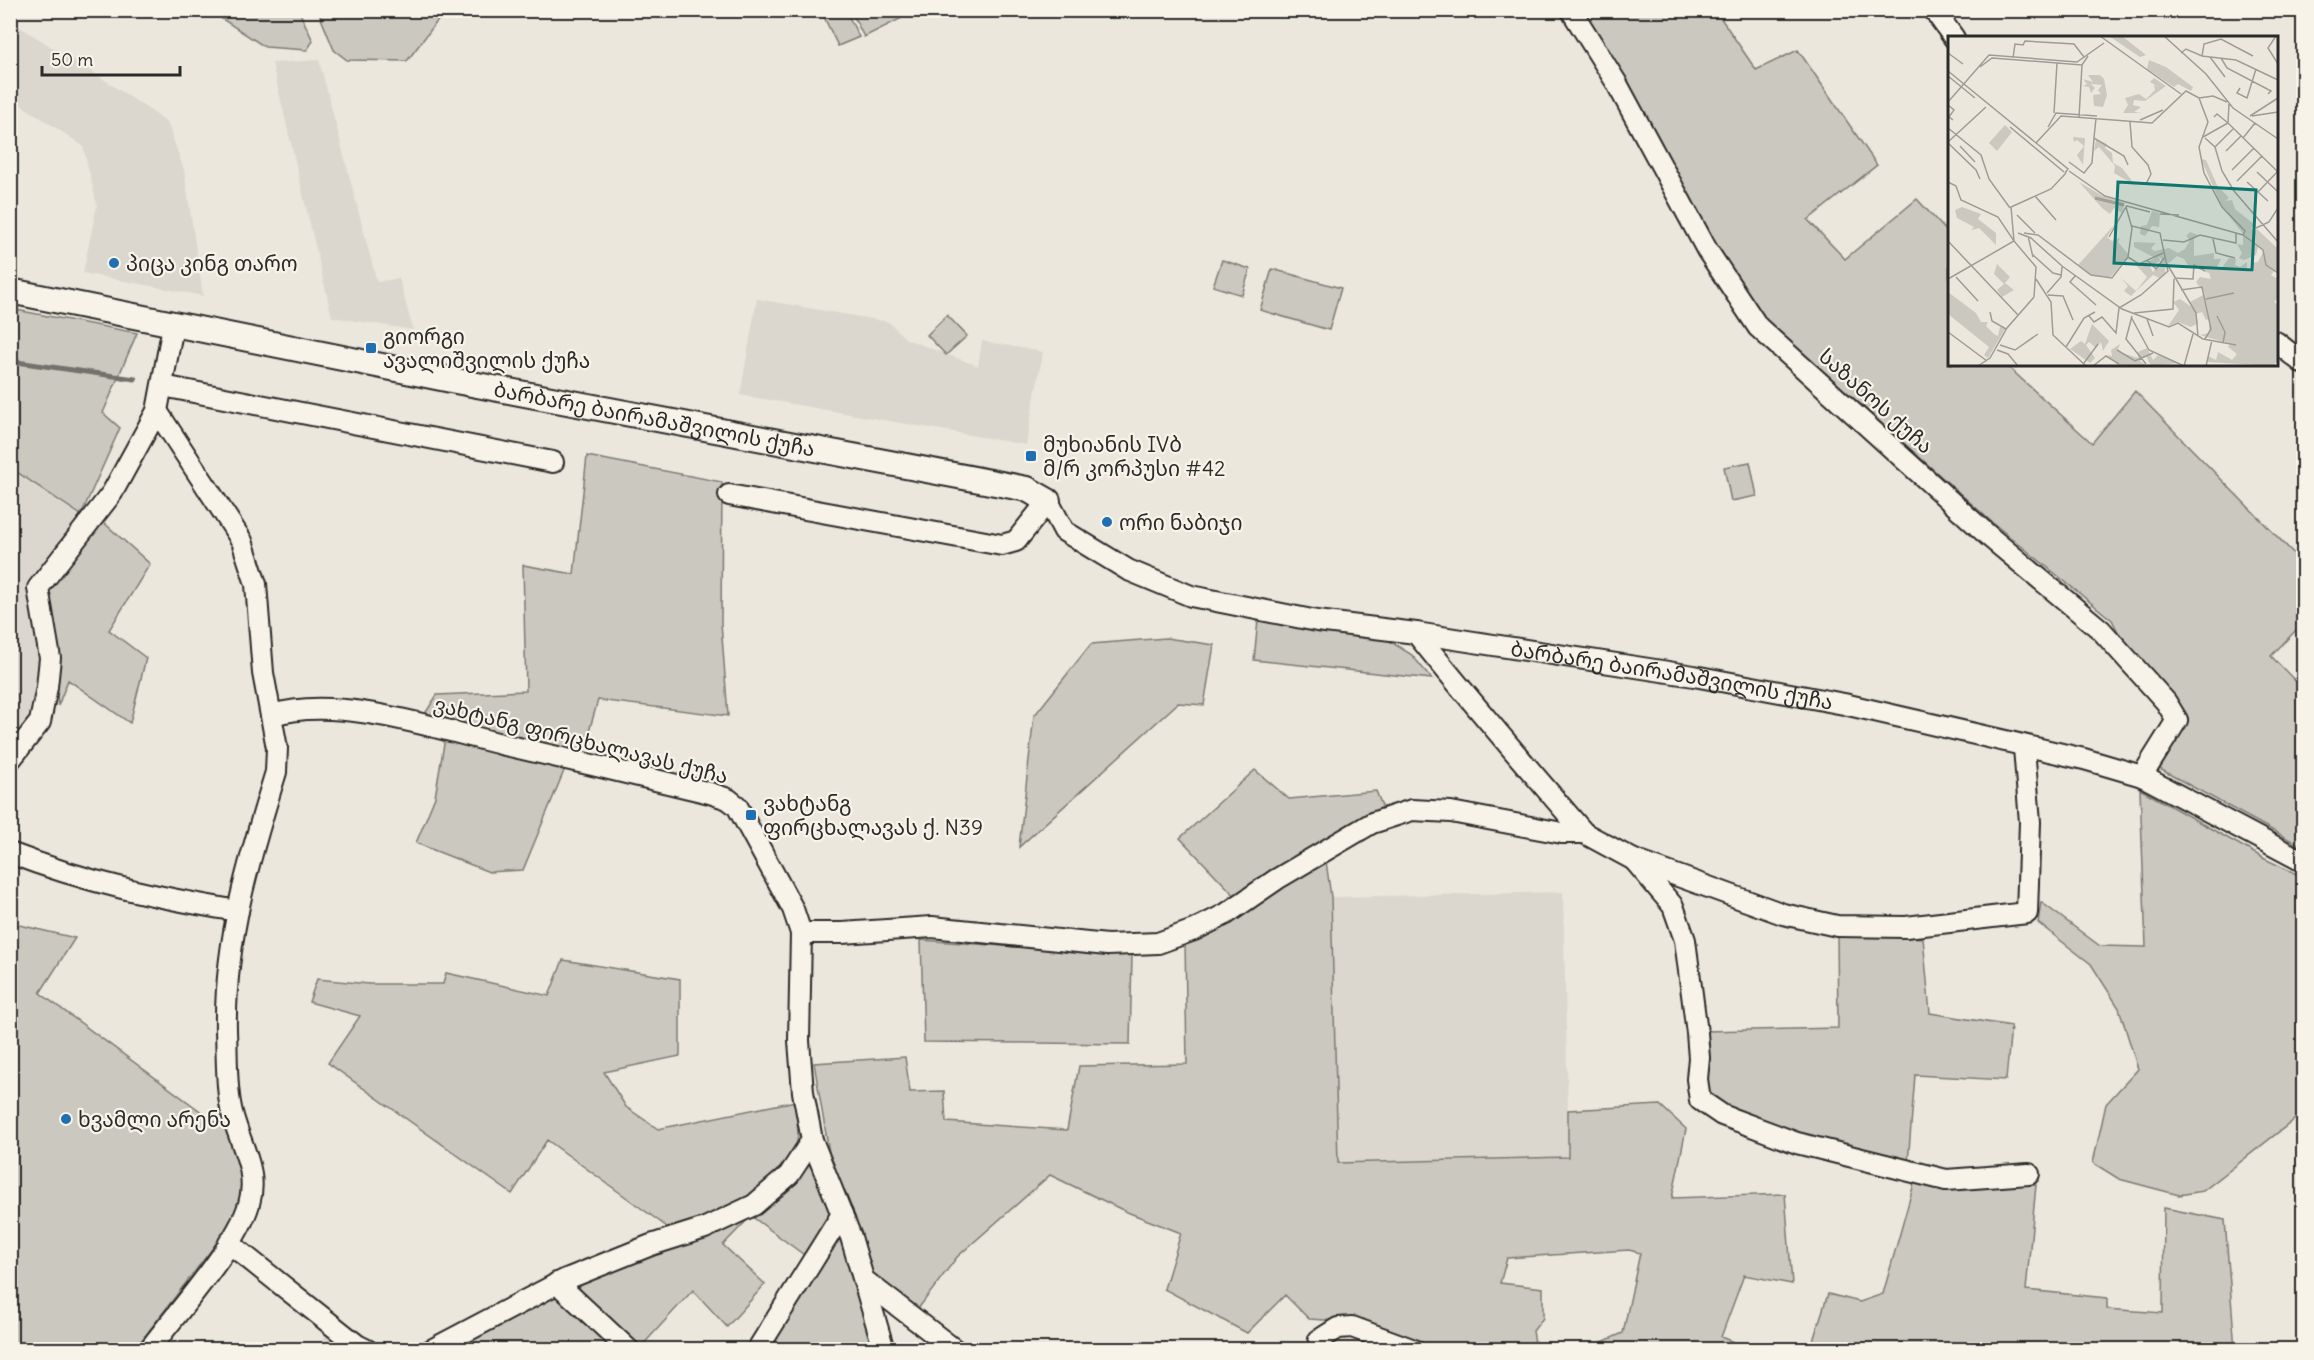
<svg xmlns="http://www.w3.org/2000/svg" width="2314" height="1360" font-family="Delius,'Noto Sans Georgian',sans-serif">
  <rect width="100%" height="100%" fill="#ebe7dd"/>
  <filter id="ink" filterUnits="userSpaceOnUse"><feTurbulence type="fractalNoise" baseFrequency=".0167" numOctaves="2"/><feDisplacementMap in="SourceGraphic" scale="12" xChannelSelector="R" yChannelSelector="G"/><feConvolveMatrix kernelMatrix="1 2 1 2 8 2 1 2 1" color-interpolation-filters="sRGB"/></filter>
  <g filter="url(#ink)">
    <!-- built -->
    <path fill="#dbd7ce" d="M 10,21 L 99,76 L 167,122 L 184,170 L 203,296 L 83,273 L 97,205 L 83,146 L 11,98 Z
      M 319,60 L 377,282 L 399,278 L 413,330 L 332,317 L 272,63 Z
      M 757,299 L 889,322 L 906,339 L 978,366 L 982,341 L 1043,352 L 1026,445 L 740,395 Z
      M 11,468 L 81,515 L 27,589 L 43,661 L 38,711 L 11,748 Z
      M 1563,892 L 1569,1157 L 1337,1163 L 1331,897 Z
      M 330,1330 L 354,1350 L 315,1350 Z"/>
    <!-- green -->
    <path fill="#cbc8bf" stroke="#7b7a75" stroke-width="1.5" d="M 832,10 L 846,11 L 859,37 L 838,46 L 823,15 Z
      M 210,11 L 299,11 L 313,41 L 307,50 L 265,47 Z
      M 445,11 L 407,61 L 347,60 L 334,50 L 318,11 Z
      M 851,11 L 899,11 L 902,18 L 864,37 Z
      M 1579,11 L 1716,11 L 1756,70 L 1798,50 L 1877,165 L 1808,220 L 1845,259 L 1917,199 L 1949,234 L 1950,364 L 2006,365 L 2092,443 L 2135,391 L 2303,563 L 2303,623 L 2271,656 L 2303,689 L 2303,847 L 2158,768 L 2165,724 L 2164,709 L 2128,652 L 2112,620 L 1993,523 L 1765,319 L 1705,234 Z
      M 1222,260 L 1250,269 L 1242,295 L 1213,286 Z
      M 1272,269 L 1341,288 L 1329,330 L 1260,310 Z
      M 11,309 L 137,333 L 103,413 L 120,428 L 81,515 L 11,468 Z
      M 947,315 L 967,336 L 946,355 L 927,335 Z
      M 587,456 L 722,482 L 721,623 L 728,716 L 598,700 L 582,756 L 421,720 L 437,695 L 526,691 L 523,565 L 574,574 Z
      M 1750,462 L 1757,496 L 1731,501 L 1724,467 Z
      M 102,521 L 150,564 L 109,630 L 146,658 L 130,723 L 68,680 L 58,706 L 48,593 Z
      M 1258,620 L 1388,640 L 1412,655 L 1432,679 L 1254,660 Z
      M 1166,638 L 1214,645 L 1204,705 L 1178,703 L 1019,847 L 1034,716 L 1091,644 Z
      M 445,738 L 566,766 L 523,870 L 489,872 L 416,843 L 435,797 Z
      M 1255,770 L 1289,799 L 1376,791 L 1384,811 L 1238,899 L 1180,838 Z
      M 2140,789 L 2265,859 L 2303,877 L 2303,1113 L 2203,1191 L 2179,1195 L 2119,1179 L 2093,1163 L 2106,1104 L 2138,1069 L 2119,1008 L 2091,964 L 2038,923 L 2041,902 L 2100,946 L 2146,947 Z
      M 1326,861 L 1331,897 L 1338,1163 L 1568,1157 L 1568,1110 L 1660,1105 L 1686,1129 L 1672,1198 L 1785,1194 L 1792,1284 L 1744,1275 L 1721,1337 L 1752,1349 L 1586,1349 L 1623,1333 L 1640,1253 L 1629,1250 L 1507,1258 L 1500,1283 L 1543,1288 L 1543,1318 L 1533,1331 L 1536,1349 L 1431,1349 L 1370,1323 L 1309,1319 L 1285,1295 L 1247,1333 L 1164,1289 L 1181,1233 L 1127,1212 L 1050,1175 L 957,1257 L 918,1309 L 868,1271 L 830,1158 L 814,1063 L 905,1057 L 910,1092 L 944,1091 L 946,1122 L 1067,1130 L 1079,1066 L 1187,1064 L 1185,942 L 1213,931 Z
      M 11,923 L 75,938 L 40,993 L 230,1133 L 242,1173 L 242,1210 L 135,1349 L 11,1350 Z
      M 1837,932 L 1923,938 L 1930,1013 L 2011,1026 L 2006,1080 L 1915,1075 L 1908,1163 C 1844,1147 1754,1136 1706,1091 L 1704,1031 L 1838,1028 Z
      M 921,940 L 1132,955 L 1130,1044 L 924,1042 Z
      M 563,960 L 680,979 L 680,1056 L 604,1072 L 626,1107 L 658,1129 L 796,1101 L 798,1135 L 795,1155 L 752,1200 L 674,1232 L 547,1140 L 512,1194 L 328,1063 L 360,1016 L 309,1002 L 317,979 L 369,984 L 443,984 L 446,973 L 549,996 Z
      M 810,1160 L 836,1212 L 811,1260 L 751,1216 L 723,1245 L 765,1284 L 727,1327 L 693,1290 L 639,1349 L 579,1291 L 582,1278 L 720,1228 Z
      M 1915,1180 L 1948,1186 L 2036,1185 L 2026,1290 L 2107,1298 L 2107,1309 L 2163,1313 L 2164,1208 L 2225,1220 L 2235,1349 L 1810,1350 L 1828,1294 L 1860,1302 L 1883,1294 Z
      M 841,1228 L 878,1349 L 764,1349 Z
      M 556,1290 L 617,1350 L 447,1350 Z"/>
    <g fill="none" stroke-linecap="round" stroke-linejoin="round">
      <!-- stream -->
      <path stroke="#72716c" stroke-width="5" d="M 10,361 L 135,379"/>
      <defs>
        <g id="minor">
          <path d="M 1571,10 L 1616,82 L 1707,250 L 1758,327 L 1991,538 L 2101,630 L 2166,702 L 2177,720 L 2142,776"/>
          <path d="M 1934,10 L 1954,38"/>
          <path d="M 2276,342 L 2304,364"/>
          <path d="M 163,386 L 553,462"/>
          <path id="s1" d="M 729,495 L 1002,545 L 1016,541 L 1048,501 L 1064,531 L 1128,570 L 1191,596 L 1317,621 L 1416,633 L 1694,676 L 1844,704 L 2084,759 L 2142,776 L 2304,862"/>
          <path d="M 1416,633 C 1470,701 1527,767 1584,833"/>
          <path d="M 273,715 C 336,695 436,728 501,744 C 571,760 640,776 710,793 L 728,799 L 737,806 L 793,909 L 801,933 L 799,1041 L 803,1092 L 812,1140 L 851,1237 L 884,1350"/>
          <path d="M 10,760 L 40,722 L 47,687 L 50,658 L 38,588 L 112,493 L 157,411 L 173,326"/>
          <path d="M 10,853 C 85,882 159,898 238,911"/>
          <path d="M 1634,860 L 1673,906 L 1685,940 L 1697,1033 L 1699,1058 L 1697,1079 L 1700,1100 L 1722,1115 L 1797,1143 L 1946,1180 L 2029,1174"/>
          <path d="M 801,933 L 842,933 L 932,927 L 1107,945 L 1158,943 L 1194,930 L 1226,914 L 1277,879 L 1372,823 L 1412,810 L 1451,812 L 1562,833 L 1584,833 L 1634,860 L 1783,914 L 1837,926 L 1906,927 L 2027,913 L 2030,822 L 2024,748"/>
          <path d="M 229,1243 L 357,1345 L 367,1350"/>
          <path d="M 864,1280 L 955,1350"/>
          <path d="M 557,1283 L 629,1350"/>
          <path d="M 149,1350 C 177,1312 237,1246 249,1204 C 260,1167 235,1138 230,1103 C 226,1080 227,1054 226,1030 C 224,941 250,856 276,772 L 277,748 L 263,673 L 256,584 L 242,541 L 157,411"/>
          <path d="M 431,1350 L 564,1280 L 651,1245 L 705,1228 L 754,1205 L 789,1175 L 812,1140"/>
          <path d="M 757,1350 L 842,1214"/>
          <path d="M 1320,1350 L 1319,1340 L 1338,1328 L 1352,1327 L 1414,1350"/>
        </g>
        <g id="tertiary">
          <path id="s2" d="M 10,291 L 456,381 L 1027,489 L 1048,501"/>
        </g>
      </defs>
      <!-- minor casing -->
      <use href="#minor" stroke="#2b2b2b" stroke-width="24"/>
      <!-- tertiary casing -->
      <use href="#tertiary" stroke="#2b2b2b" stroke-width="28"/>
      <!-- minor -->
      <use href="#minor" stroke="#f7f3e8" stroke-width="20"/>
      <!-- tertiary -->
      <use href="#tertiary" stroke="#f7f3e8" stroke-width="24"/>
    </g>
  </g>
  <!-- markers -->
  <g fill="#1f6fb2" stroke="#f7f3e8" stroke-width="2">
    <circle cx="114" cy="263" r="6"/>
    <rect x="365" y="342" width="12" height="12" rx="3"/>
    <rect x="1025" y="450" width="12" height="12" rx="3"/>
    <circle cx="1107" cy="522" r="6"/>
    <rect x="745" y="809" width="12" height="12" rx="3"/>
    <circle cx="66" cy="1119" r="6"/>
  </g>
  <g text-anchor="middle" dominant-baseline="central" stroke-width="4.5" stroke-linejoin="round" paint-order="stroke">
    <!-- poi labels -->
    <g font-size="21" fill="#2b2b2b" stroke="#f7f3e8" text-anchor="start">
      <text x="126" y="263">პიცა კინგ თარო</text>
      <text x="383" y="336">გიორგი<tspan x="383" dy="24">ავალიშვილის ქუჩა</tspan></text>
      <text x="1043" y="444">მუხიანის IVბ<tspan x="1043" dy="24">მ/რ კორპუსი #42</tspan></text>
      <text x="1119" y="522">ორი ნაბიჯი</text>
      <text x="763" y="803">ვახტანგ<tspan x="763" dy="24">ფირცხალავას ქ. N39</tspan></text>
      <text x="78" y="1119">ხვამლი არენა</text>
    </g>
    <!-- street labels -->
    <g font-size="21" fill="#2b2b2b" stroke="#f7f3e8">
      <text transform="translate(1876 401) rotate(42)">საზანოს ქუჩა</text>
      <text stroke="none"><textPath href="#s2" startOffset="657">ბარბარე ბაირამაშვილის ქუჩა</textPath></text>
      <text stroke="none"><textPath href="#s1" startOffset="1008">ბარბარე ბაირამაშვილის ქუჩა</textPath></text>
      <text transform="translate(581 740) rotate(14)">ვახტანგ ფირცხალავას ქუჩა</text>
    </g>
  </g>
  <!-- overview -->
  <g transform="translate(1948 36)">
    <rect width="330" height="330" fill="#ebe7dd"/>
    <path d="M 161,0 L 174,0 L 198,19 L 192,21 ZM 201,24 L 218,31 L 245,51 L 243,55 L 230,48 L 226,51 L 199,33 ZM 140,39 L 152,39 L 156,43 L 159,59 L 155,71 L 146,70 L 145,59 L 153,58 L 150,54 L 154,49 L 143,48 L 147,52 L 143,57 L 141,51 L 135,50 L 139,48 L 135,43 L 145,46 ZM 206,42 L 218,50 L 197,65 L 186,64 L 185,69 L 193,71 L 186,76 L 194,77 L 175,77 L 180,69 L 177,62 L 191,58 L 198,63 L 207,54 L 206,49 L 212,52 L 202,46 ZM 57,89 L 64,96 L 49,115 L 41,107 ZM 125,101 L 137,102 L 135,129 L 129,119 L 136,110 L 129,104 L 126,106 ZM 148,103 L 159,108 L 157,112 L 164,117 L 165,127 L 174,132 L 188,150 L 166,137 L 167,130 L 151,111 L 146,115 ZM 253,123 L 258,124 L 269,149 L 281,162 L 277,165 L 284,164 L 287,173 L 307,189 L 303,192 L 306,196 L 309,193 L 330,213 L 330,237 L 326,235 L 323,239 L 328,242 L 330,239 L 330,262 L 326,266 L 330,269 L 330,324 L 325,330 L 259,326 L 260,320 L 268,324 L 270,316 L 284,324 L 289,318 L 280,311 L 282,308 L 252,299 L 261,297 L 261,283 L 258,284 L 254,276 L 248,278 L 250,287 L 243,291 L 230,286 L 220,290 L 231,274 L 225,266 L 232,263 L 245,272 L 242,266 L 257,258 L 248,246 L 252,241 L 263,243 L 261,237 L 240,229 L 236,223 L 229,220 L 221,227 L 218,225 L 217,237 L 211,242 L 205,239 L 183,260 L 176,255 L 180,250 L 173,242 L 188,255 L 199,241 L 188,229 L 199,225 L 205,236 L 215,224 L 211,221 L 212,225 L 204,229 L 201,225 L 207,222 L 186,211 L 186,206 L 208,207 L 203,212 L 206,215 L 221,212 L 230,217 L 237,213 L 242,204 L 238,200 L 242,196 L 250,199 L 246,202 L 246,220 L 266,217 L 266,223 L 273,223 L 269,231 L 273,233 L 281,222 L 288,223 L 287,229 L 292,231 L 299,226 L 299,235 L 306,236 L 303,227 L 310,226 L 316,214 L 296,199 L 274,171 ZM 131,146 L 153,159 L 177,167 L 174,177 L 166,172 L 162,178 L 154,172 ZM 14,171 L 33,178 L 30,183 L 48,197 L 48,209 L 31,192 L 23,194 L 26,191 L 9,182 L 7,174 ZM 204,175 L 212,177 L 211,191 L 204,190 L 197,200 L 192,198 L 193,190 L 199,189 ZM 167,188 L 159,201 L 164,205 L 172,202 L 170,206 L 181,219 L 162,242 L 142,239 L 130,229 ZM 295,200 L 310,211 L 308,219 L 296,224 L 291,222 L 294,217 L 289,208 L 295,209 ZM 49,228 L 62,241 L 57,247 L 66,254 L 54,261 L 49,254 L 56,248 L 46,238 ZM 0,256 L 28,277 L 33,286 L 40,286 L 38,290 L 46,298 L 50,300 L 52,291 L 57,293 L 40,322 L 36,319 L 41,311 L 0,278 ZM 144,288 L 161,305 L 155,315 L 153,306 L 148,312 L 141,306 L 138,309 L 147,322 L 142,327 L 122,313 L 133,305 L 137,308 ZM 172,308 L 170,313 L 174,317 L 190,322 L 190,316 L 199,312 L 205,324 L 210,319 L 230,327 L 203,330 L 198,320 L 192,325 L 199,330 L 172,330 L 159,319 L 164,320 L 163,314 Z" fill="#cbc8bf"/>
    <path fill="none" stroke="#a29f98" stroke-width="3" d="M 147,162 L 176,169"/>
    <path fill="none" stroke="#9e9c96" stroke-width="1.5" d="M 152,0 L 233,58M 216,0 L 258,38 L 285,72 L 330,103M 328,0 L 320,12 L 330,28M 0,17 L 15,28M 233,17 L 238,13 L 254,20 L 288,24 L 330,44M 254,20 L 256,8 L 273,3 L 305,20M 262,21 L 277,41M 65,22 L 67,8 L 75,9 L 77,5 L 126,8 L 136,21M 273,22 L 279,32 L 323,55 L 320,58M 32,31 L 44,22 L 134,29 L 140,20M 0,35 L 120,133 L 117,137M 0,40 L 27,62M 292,52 L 289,57 L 299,62 L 308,33M 251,62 L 260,86 L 251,111 L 256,137 L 274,171 L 297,195 L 295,199M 0,66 L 41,19 L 129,26 L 156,7M 0,69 L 6,74 L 1,81 L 5,84M 106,77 L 109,27M 302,80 L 330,62M 304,80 L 330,76M 131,81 L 134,29M 266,81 L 269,78 L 280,87 L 330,136M 192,84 L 215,74M 182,86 L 184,111 L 200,129 L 203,138 L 198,148M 62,91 L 116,136M 100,91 L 108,77 L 149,80M 0,92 L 33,119 L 41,143 L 62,172M 255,101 L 280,87 L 281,68M 146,102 L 148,82M 257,102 L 267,111 L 274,135 L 286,155 L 330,206M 295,102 L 307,87M 0,106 L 38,71M 0,107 L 28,134 L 32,143M 88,107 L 113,80 L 204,87 L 238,55 L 251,62 L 265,60 L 279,66M 12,110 L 27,126M 267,111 L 285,93M 278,115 L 293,100M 121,126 L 136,137 L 144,127 L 146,102 L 176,120 L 180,129M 284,134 L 306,112M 121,135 L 157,160 L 295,199 L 315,214 L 318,229 L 330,237M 309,136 L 329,155M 289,145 L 314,120M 0,146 L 8,150 L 13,164 L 50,181 L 66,205 L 0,243M 299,146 L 320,165M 310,156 L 330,135M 87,160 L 108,184M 179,170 L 202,176M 178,171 L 184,192 L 180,221M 212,178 L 231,179M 69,179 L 87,197M 308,192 L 321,186 L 330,172M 70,197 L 83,202 L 114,230 L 174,273 L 221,291 L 230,287 L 255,303 L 288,309M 76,197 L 90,199 L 143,239 L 164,242 L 180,221M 80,200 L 85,221M 161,201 L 179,169M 265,203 L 268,217 L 287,222M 215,204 L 236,206 L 252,199 L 288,207 L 288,197M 0,205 L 70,279M 85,219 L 105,237 L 113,239M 180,221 L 191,228 L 215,217M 199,224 L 208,233 L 216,222M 218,226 L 248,277 L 250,300M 127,240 L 122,246 L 148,269M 8,241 L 30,265M 226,242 L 245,243 L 246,229 L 257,235M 88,243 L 103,266 L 105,299 L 138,330M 233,254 L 254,251 L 263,293 L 257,303M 99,257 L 113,241 L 114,231M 100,259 L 115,260 L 125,284M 258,263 L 286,257M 42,276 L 44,285 L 58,293M 186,277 L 225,273 L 226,243M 141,280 L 146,286 L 154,281 L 168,297 L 171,272 L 193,259 L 220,235 L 212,197 L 184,190M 184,280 L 178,303 L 198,328M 269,280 L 277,296 L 275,307M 183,281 L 201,314 L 236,330M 199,283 L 205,300M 0,296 L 39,325M 52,309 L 67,314 L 90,298M 118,311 L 136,282 L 147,276M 49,314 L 60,318 L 70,330M 169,314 L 187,325 L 205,317M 136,327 L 150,308M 30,330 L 42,322 L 59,292 L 86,261 L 88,231 L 66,205 L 63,171 L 103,153 L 118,137M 145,330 L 158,320 L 171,328M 236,330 L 245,298M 258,330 L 264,304"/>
    <path fill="#0f766e" fill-opacity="0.15" stroke="#0f766e" stroke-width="3" d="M 170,146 L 308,154 L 304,234 L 166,227 Z"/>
    <rect width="330" height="330" fill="none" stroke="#2b2b2b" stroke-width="3"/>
  </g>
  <!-- margin -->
  <rect width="2314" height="1360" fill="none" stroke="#f7f3e8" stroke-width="36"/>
  <rect x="18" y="18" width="2278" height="1324" fill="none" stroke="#2b2b2b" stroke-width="2" filter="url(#ink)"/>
  <!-- scale -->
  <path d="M42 66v9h138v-9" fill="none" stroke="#2b2b2b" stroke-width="3"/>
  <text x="51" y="66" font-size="18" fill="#2b2b2b" stroke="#f7f3e8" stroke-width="4.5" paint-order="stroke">50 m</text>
</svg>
